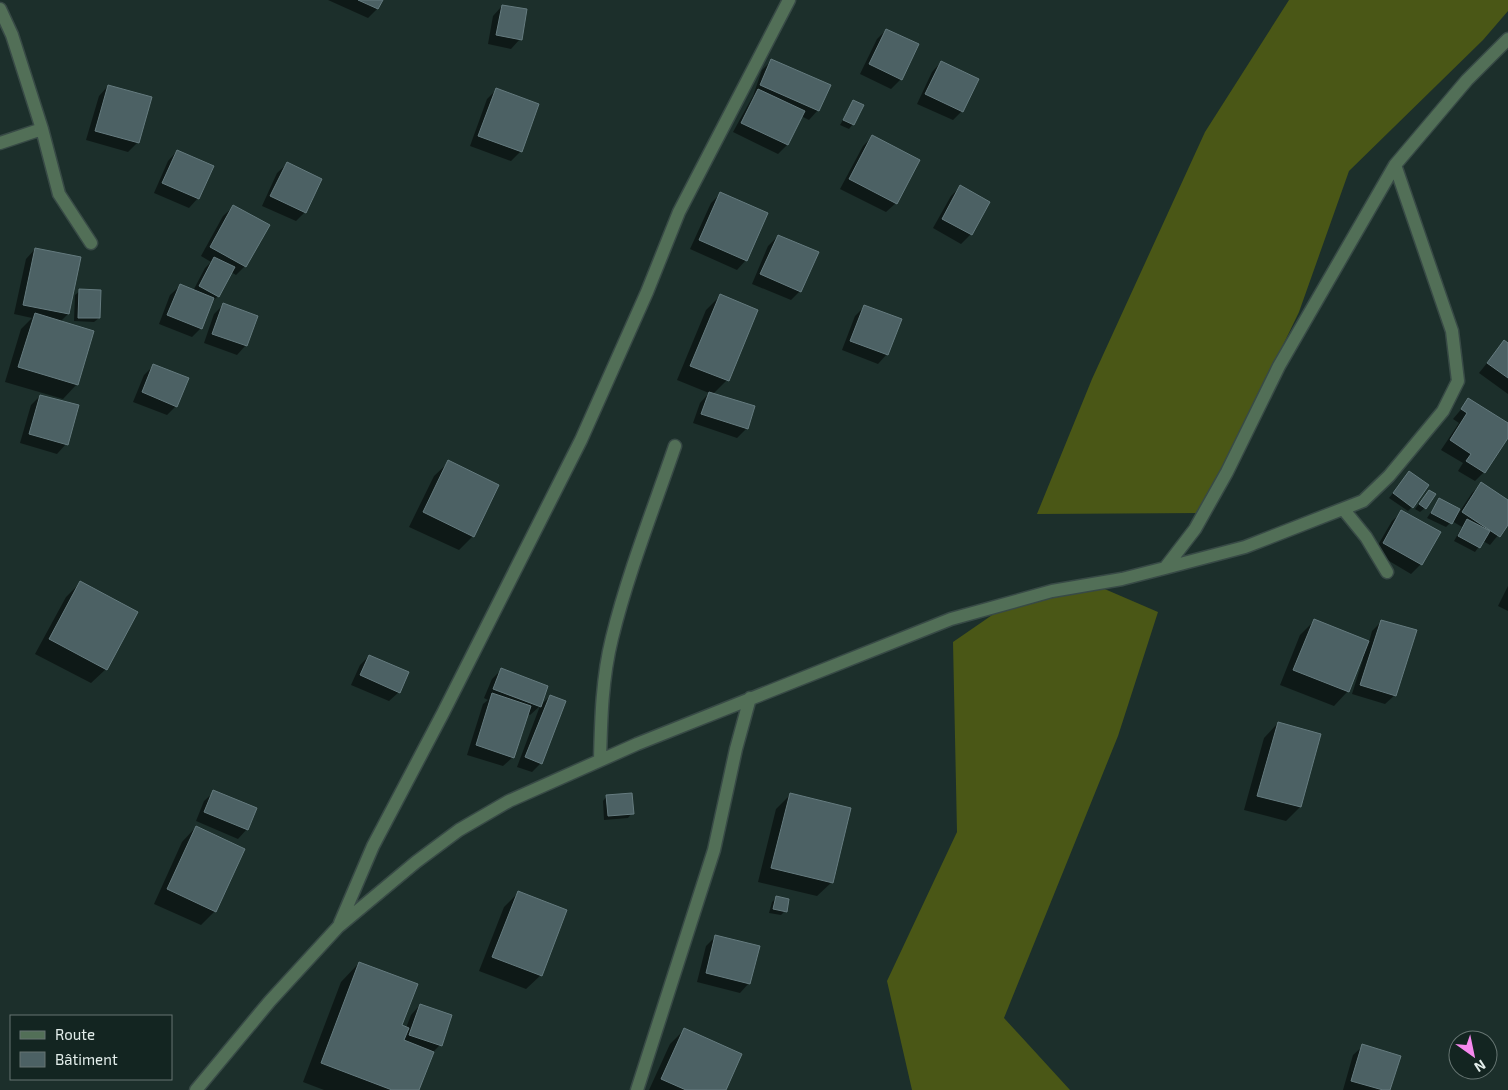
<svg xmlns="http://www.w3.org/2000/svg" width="1508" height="1090" font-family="'Exo 2',sans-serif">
  <rect width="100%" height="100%" fill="#1c2f2b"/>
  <!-- forest -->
  <path fill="#4a5716" d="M 1289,0 L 1508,0 L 1508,11 L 1483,40 L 1349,171 L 1299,312 L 1202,513 L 1037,514 L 1092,379 L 1205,132 Z
    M 1093,584 L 1158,612 L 1118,736 L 1004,1018 L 1070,1090 L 912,1090 L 887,981 L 957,832 L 953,642 L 1027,591 Z"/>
  <!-- shadow -->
  <path fill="#0007" d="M 328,0 L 381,0 L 377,9 L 368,18 Z
    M 502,6 L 520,39 L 511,49 L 488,44 L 493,16 Z
    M 886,30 L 901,79 L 891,89 L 860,74 L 877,39 Z
    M 771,61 L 818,110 L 809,120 L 801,116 L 787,145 L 778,154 L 733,132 L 753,96 L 762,70 Z
    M 941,62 L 962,111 L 953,120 L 917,104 L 932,72 Z
    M 108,86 L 138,142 L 128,152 L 86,140 L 99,96 Z
    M 496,90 L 521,151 L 511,161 L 470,146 L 487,99 Z
    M 854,101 L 853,124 L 849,129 L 840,125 Z
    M 872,137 L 896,203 L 886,212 L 840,189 L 863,146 Z
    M 177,151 L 198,198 L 189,208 L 154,193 L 168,161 Z
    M 287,164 L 305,212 L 296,221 L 262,206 L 277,173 Z
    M 960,187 L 971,234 L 961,244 L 933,228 L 951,196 Z
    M 720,194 L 746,260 L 737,270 L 690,249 L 711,203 Z
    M 233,207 L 245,266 L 236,275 L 231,272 L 218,296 L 211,303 L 201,328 L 192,337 L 159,324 L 170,295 L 180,286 L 193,291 L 205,268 L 211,262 L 201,256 L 223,216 Z
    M 778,236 L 800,291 L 791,300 L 752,284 L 768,246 Z
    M 35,249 L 68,314 L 60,322 L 77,384 L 63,399 L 5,382 L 21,329 L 32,318 L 14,314 L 26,259 Z
    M 80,291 L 99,318 L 94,322 L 74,321 L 75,295 Z
    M 720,296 L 727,380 L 713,394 L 747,428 L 737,438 L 693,423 L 700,403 L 709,393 L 677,380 L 706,310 Z
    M 223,305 L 246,345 L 237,355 L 204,343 L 214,314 Z
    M 865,306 L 887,354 L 878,364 L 842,350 L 855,316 Z
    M 1504,342 L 1508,344 L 1508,394 L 1479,373 Z
    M 153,366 L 176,406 L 167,415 L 133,402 L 144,375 Z
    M 40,396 L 66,444 L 57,454 L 20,443 L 31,405 Z
    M 1469,400 L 1508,425 L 1508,435 L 1484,472 L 1475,481 L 1458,471 L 1463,463 L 1441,450 L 1459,423 L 1453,419 Z
    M 449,462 L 473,536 L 459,550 L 409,527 L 434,476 Z
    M 1409,473 L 1412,507 L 1408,511 L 1389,498 Z
    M 1481,484 L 1508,501 L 1508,523 L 1490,545 L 1483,541 L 1475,552 L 1454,541 L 1462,527 L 1452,521 L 1446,527 L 1427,518 L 1439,500 L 1456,517 L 1472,493 Z
    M 1429,491 L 1425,508 L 1420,512 L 1415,509 Z
    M 1402,512 L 1439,533 L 1421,564 L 1411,574 L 1374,552 L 1392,521 Z
    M 80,583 L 106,669 L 91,683 L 35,654 L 66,597 Z
    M 1508,586 L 1508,611 L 1498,606 Z
    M 1314,621 L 1369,642 L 1372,631 L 1382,621 L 1395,695 L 1385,704 L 1352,694 L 1363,659 L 1361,658 L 1348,691 L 1334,706 L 1280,685 L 1300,635 Z
    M 369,656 L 399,692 L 389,701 L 351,685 L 360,665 Z
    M 501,670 L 540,706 L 530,715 L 527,714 L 513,757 L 503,766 L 467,755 L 483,704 L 488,700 L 484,698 L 492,679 Z
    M 550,696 L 541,763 L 532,772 L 517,767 L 540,706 Z
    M 1278,723 L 1320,735 L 1300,807 L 1286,821 L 1244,810 L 1264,738 Z
    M 214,792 L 247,829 L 238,839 L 196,821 L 204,801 Z
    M 790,795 L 832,882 L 817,896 L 758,882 L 776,809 Z
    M 607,796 L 632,813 L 628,818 L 604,820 L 603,801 Z
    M 196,827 L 215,911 L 201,925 L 154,904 L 182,842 Z
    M 518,893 L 541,975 L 526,989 L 479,971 L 504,907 Z
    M 776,898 L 785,911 L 781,915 L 769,913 L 772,902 Z
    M 715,937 L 749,983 L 740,993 L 697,982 L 706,946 Z
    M 359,963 L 401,1026 L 406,1028 L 411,1015 L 420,1005 L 440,1045 L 432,1053 L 418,1090 L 324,1090 L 303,1082 L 341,982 Z
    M 684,1030 L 724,1090 L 649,1090 L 670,1044 Z
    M 1363,1046 L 1389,1090 L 1343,1090 L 1353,1055 Z"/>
  <!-- building -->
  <path fill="#4c6164" stroke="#657b7f" d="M 358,0 L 383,0 L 378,9 Z
    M 502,5 L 527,9 L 522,40 L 496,35 Z
    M 886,29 L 919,44 L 902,80 L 869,64 Z
    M 771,59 L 831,85 L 819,111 L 760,85 Z
    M 941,61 L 979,79 L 963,112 L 925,94 Z
    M 108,85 L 152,97 L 139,143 L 95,131 Z
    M 496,88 L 539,104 L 522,152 L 478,136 Z
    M 758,89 L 805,111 L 788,145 L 741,123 Z
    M 853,100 L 864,105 L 854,125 L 843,120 Z
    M 872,135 L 920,160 L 897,204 L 849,179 Z
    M 177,150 L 214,166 L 199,199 L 162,183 Z
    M 287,162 L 322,179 L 306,213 L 270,196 Z
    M 960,185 L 990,202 L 972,235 L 942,219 Z
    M 720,192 L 768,213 L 747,261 L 699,240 Z
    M 233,205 L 270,225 L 246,267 L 210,247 Z
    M 778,235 L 819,252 L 801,292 L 760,274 Z
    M 35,248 L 81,257 L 69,314 L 23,305 Z
    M 214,257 L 235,267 L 219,297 L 199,286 Z
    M 180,284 L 214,298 L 202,329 L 167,315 Z
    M 79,289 L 101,290 L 100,318 L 78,318 Z
    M 720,294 L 758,310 L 729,381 L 690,366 Z
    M 223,303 L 258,316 L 247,346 L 212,334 Z
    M 864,305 L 902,319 L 888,355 L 850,341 Z
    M 35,313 L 94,331 L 78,385 L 18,367 Z
    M 1504,340 L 1508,343 L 1508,378 L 1487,363 Z
    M 153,364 L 189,378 L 177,407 L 142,392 Z
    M 709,392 L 755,406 L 748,429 L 701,414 Z
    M 40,395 L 79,405 L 68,445 L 29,434 Z
    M 1468,398 L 1508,423 L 1508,438 L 1485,473 L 1466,461 L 1471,454 L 1450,440 L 1467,413 L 1461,409 Z
    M 448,460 L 499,485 L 474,537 L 423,512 Z
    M 1409,471 L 1429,485 L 1413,508 L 1393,493 Z
    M 1481,482 L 1508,500 L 1508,525 L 1500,537 L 1462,512 Z
    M 1429,490 L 1436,494 L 1426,509 L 1419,504 Z
    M 1439,498 L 1460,509 L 1452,524 L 1431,513 Z
    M 1401,510 L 1441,532 L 1422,565 L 1383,543 Z
    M 1467,519 L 1490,531 L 1480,548 L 1458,536 Z
    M 80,581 L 138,612 L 107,670 L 49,639 Z
    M 1314,619 L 1369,641 L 1349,692 L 1293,670 Z
    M 1381,620 L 1417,630 L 1396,696 L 1360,685 Z
    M 369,655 L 409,672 L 400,693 L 360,675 Z
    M 501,668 L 548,686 L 541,707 L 493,689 Z
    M 492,693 L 531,706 L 514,758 L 476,745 Z
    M 550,695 L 566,701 L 542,764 L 525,757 Z
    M 1278,722 L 1321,734 L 1301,807 L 1257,796 Z
    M 213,790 L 257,808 L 248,830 L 204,812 Z
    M 632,793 L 634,814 L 608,816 L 606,795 Z
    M 790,793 L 851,808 L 833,883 L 771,868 Z
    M 196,826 L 245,849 L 216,912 L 167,889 Z
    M 518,891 L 567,910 L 542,976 L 492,957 Z
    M 776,896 L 789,899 L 787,912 L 773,909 Z
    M 715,935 L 760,946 L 750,984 L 706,973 Z
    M 359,962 L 418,984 L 402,1025 L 409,1028 L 404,1040 L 434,1052 L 419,1090 L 392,1090 L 321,1063 Z
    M 420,1004 L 452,1015 L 442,1046 L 409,1035 Z
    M 684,1028 L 742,1054 L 726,1090 L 686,1090 L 661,1079 Z
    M 1362,1044 L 1401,1056 L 1390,1090 L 1383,1090 L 1351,1081 Z"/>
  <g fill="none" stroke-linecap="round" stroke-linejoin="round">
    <defs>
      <path id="minor" d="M 0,9 L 12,35 L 42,129 L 59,194 L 91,243
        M 0,143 L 42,129
        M 1344,510 L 1366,537 L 1387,572
        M 1165,568 L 1245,547 L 1363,501 L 1389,476 L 1443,411 L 1458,381 L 1452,331 L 1395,165
        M 600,760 C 601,719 602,678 612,638 C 628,573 653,510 675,446
        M 340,923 L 373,846 L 443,713 L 581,440 L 647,292 L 679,212 L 789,0
        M 196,1090 L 270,1001 L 338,927 L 416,862 L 459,830 L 509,801 L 637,744 L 951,619 L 1052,591 L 1122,579 L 1165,568 L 1195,529 L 1227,472 L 1279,366 L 1395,165 L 1467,80 L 1508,39
        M 637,1090 L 714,850 L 736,749 L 750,698"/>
    </defs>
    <!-- minor casing -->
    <use href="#minor" stroke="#384a46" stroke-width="15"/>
    <!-- minor -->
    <use href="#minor" stroke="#526f57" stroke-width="12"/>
  </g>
  <!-- legend -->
  <rect x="10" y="1015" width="162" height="65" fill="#132521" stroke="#667572"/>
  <rect x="20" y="1031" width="25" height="8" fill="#526f57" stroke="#667572"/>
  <text x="55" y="1040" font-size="15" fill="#e3eeeb">Route</text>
  <rect x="20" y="1052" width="25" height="15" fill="#4c6164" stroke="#667572"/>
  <text x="55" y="1065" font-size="15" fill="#e3eeeb">Bâtiment</text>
  <!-- north arrow -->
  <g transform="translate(1473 1055) rotate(147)"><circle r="24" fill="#132521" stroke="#667572"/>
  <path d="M0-4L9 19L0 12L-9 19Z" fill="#f689ee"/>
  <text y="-8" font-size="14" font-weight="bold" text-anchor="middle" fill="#e3eeeb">N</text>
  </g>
</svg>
